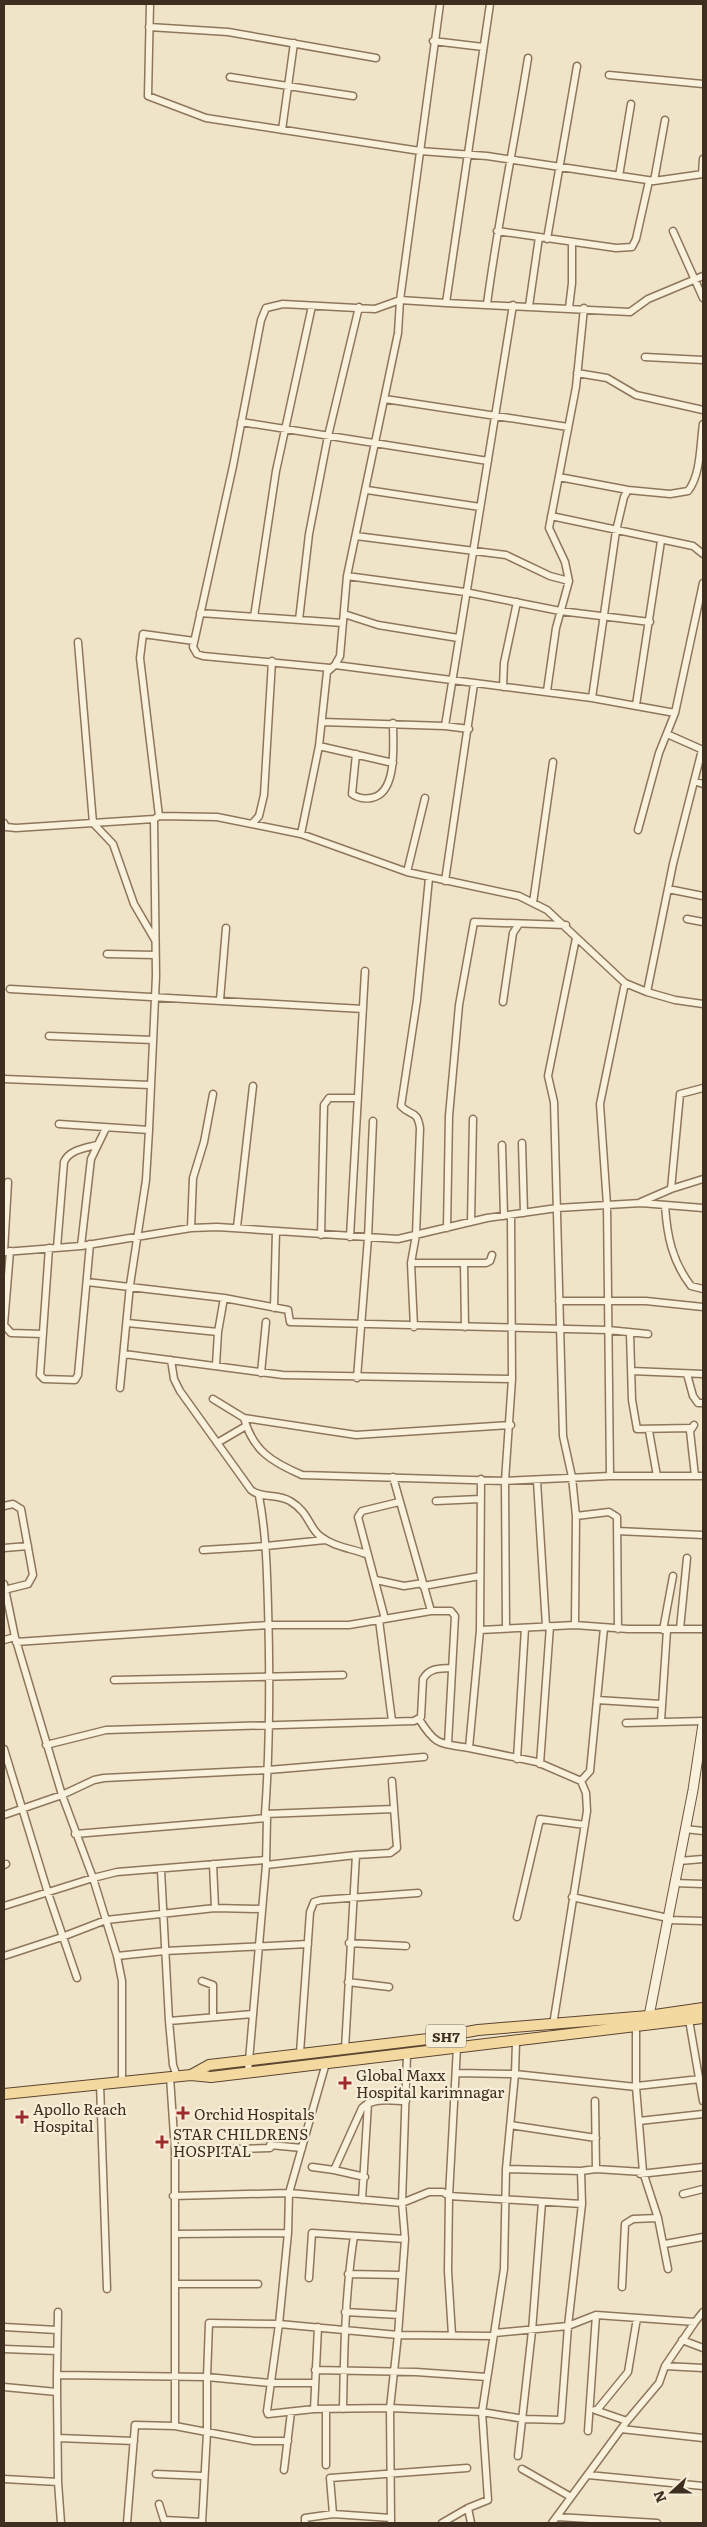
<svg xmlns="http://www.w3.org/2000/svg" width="707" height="2527" font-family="Literata,serif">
  <rect width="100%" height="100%" fill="#f0e4c8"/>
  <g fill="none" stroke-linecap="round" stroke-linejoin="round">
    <defs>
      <path id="street" d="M 150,4 L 148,96 L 206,118 L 420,151 L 487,156 L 654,181 L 703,174
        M 149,27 L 228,32 L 376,58
        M 433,41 L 483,47
        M 609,75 L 703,84
        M 230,77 L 353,96
        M 282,130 L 294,43
        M 702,174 L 703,159
        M 619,176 L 631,104
        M 654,181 L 665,120
        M 497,231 L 616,248 L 632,247 L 636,239 L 649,181
        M 673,231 L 703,298
        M 547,239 L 577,66
        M 446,303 L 630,312 L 648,299 L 703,276
        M 487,304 C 498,221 515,140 528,58
        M 529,306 L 539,237
        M 569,308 L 572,283 L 572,242
        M 645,357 L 703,360
        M 577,373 L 607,378 L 636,395 L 703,410
        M 385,399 L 568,427
        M 241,422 L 488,461
        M 559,477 L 628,490
        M 367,490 L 480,507
        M 551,516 L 693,546 L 703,554
        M 356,536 L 506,555 L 550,576 L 569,581
        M 347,576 L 398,333 L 400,300 L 440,4
        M 200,613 L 343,623
        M 344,614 L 378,625 L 458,638
        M 254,617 L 276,471 L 312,306
        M 299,620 L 309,534 L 328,436 L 359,307
        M 78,642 L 93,823 L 113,844 L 134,904 L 155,940
        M 335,665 L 592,698 L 616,531 L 624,497 L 628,490 L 670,494 L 688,491 C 701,475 700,444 703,424
        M 330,668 L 203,656 L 197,654 L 193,647 L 233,466 L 261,320 L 266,308 L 283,304 L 375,309 L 400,300 L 446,303 L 490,4
        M 503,687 L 504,663 L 517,602
        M 547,691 L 556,628 L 569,581 L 565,562 L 549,528 L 576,387 L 584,308
        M 592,698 L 675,713
        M 636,705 L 661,541
        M 322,722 L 445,726 L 469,729
        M 445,726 L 513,305
        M 667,734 L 703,750
        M 319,746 L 393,763
        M 356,754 L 352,794 C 357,798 365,799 371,798 C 398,794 393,744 393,723
        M 694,781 L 703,784
        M 159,816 L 140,658 L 143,634 L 194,641
        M 4,823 L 6,827 L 16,828 L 154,819 L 159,816 L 217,817 L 301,834 L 407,872 L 519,896 L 547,910 L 625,983 L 647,992 L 673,864 L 702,750
        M 252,824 L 259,816 L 264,795 L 272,661
        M 638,830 L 659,753 L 675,713 L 703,583
        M 301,834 L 319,746 L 327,672 L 335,665 L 340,656 L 347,576 L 465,592 L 560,611 L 650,622
        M 407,872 L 425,798
        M 445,881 L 474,684
        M 668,889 L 703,896
        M 533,903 L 553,762
        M 687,919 L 703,922
        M 107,954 L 155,955
        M 10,989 L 363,1009
        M 647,992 L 675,1000 L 703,1004
        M 220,1000 L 226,928
        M 503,1002 L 513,933 L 519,924
        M 49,1036 L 153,1040
        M 4,1079 L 150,1085
        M 59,1124 L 149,1130
        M 522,1143 L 524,1213
        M 502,1145 L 504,1216
        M 671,1189 L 680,1094 L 703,1088
        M 641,1202 L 671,1189 L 703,1179
        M 665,1205 C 667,1236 672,1261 691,1286 L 703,1289
        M 471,1222 L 473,1119
        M 237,1227 L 253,1086
        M 191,1228 L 193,1178 L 204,1142 L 213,1094
        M 447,1228 L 449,1116 L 459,1005 L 474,922 L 566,925
        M 321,1235 L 324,1105 L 329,1098 L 357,1098
        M 350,1237 L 365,971
        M 81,1246 L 91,1159 L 106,1128
        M 49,1248 L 40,1375 L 44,1379 L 75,1380 L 78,1375 L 90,1244
        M 57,1248 L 64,1162 C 69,1150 85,1148 97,1145
        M 10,1251 L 4,1325 L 11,1333 L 43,1334
        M 4,1252 L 81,1246 L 191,1228 L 217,1227 L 398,1239 L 487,1218 L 557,1208 L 641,1203 L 703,1208
        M 4,1252 L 8,1182
        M 411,1263 L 486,1263 L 490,1261 L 492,1255
        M 464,1263 L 465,1327
        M 87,1282 L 224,1298 L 288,1310 L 290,1322 L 608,1330 L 648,1334
        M 559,1301 L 646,1301 L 703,1307
        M 274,1308 L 276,1231
        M 127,1323 L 218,1332
        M 414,1327 L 411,1263 L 416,1235 L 420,1128 C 417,1109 411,1117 401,1106 L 417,1000 L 429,878
        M 630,1333 L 632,1400 L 637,1429 L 690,1428
        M 124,1354 L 283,1375 L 512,1379
        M 171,1360 L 174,1379 L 180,1391 L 251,1490 C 262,1499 277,1493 290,1501 C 309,1512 309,1528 320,1536 C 334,1547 350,1548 366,1554
        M 216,1365 L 218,1332 L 224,1298
        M 632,1371 L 703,1374
        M 261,1373 L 266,1322
        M 687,1374 L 693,1396 L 698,1403 L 703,1403
        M 357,1378 L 368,1238 L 373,1121
        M 120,1388 L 130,1285 L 146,1180 L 149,1130 L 156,976 L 154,819
        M 213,1399 L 244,1418 L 356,1435 L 511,1425
        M 244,1418 C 253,1451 272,1462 302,1475 L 505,1481 L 610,1476 L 703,1476
        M 694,1425 L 690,1431 L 695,1476
        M 649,1431 L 657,1476
        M 217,1443 L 246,1426
        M 610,1476 L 607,1205 L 600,1104 L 625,983
        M 393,1477 L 431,1611
        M 481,1479 L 480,1630 L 575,1625 L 628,1629 L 703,1629
        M 537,1481 L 546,1626
        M 259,1496 C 266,1532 267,1570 268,1607 C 270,1676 270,1745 265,1814 L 267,1818 L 266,1865
        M 436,1501 L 480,1499
        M 4,1506 L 13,1504 L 21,1509 L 33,1575 L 28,1584 L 4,1590
        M 576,1516 L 609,1512 L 617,1517 L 618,1629
        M 617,1531 L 703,1535
        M 4,1548 L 28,1546
        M 203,1550 L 266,1546 L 325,1540
        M 376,1580 L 404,1586 L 423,1583
        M 4,1584 L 15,1637
        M 423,1586 L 480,1576
        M 385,1619 L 358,1517 L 362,1511 L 399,1502
        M 379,1620 L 392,1721
        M 575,1625 L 576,1516 L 572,1477 L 563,1436 L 554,1102 L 548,1076 L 576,938
        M 506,1628 L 505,1481 L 512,1379 L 511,1215
        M 680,1629 L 687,1558
        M 480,1630 L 469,1748 L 537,1762 L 581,1781
        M 663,1630 L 673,1576
        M 4,1640 L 15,1637 L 62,1795 L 93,1878 L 117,1956 L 165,1951 L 308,1944
        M 16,1642 L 268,1625 L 349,1625 L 431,1611 L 451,1611 L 455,1616 L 448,1744
        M 114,1680 L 343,1675
        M 597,1700 L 661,1704
        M 419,1719 C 436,1746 439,1743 469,1748
        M 661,1721 L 667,1630
        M 626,1723 L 703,1721
        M 46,1745 L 106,1730 L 414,1721 L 421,1717 L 423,1679 C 430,1667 440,1669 452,1668
        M 4,1749 L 48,1893 L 77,1978
        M 517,1759 L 525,1628
        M 540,1764 L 550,1626
        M 265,1814 L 394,1809
        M 4,1815 L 62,1795 L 94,1780 L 104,1778 L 268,1770 L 424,1757
        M 685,1829 L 703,1831
        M 75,1834 L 267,1818
        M 356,1855 L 390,1853 L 397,1848 L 392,1781
        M 679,1861 L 703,1859
        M 213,1864 L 215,1908
        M 4,1865 L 6,1864
        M 161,1870 L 169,2021 L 253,2014
        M 674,1883 L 703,1884
        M 572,1897 L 668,1918
        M 4,1906 L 93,1878 L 117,1872 L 265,1860
        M 517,1917 L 540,1819 L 585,1825
        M 669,1920 L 703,1921
        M 349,1943 L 406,1946
        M 4,1956 L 62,1937 L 106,1920 L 215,1908 L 261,1909
        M 117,1956 L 122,1981 L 122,2082
        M 202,1981 L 213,1985 L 213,2017
        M 348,1982 L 389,1987
        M 689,2020 L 703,2101
        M 169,2021 L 173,2065 L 177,2076
        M 553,2025 L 587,1811 L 586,1793 L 581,1781 L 590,1771 L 604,1628
        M 636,2026 L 636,2087 L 643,2172 L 658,2218 L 668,2269
        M 300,2053 L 310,1912 L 314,1902 L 321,1900 L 418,1893
        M 248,2072 L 266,1865 L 356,1855 L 345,2049
        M 456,2073 L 515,2074 L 636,2087
        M 170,2077 L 175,2151 L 175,2426
        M 100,2084 L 107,2289
        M 637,2086 L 700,2079
        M 595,2101 L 596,2169 L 643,2172
        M 639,2121 L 703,2114
        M 510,2125 L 596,2138
        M 270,2145 L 302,2148
        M 175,2151 L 270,2148
        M 312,2167 L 334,2170 L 362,2108 C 374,2097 391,2101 406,2101
        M 506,2169 L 581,2171 L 596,2169
        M 334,2170 L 365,2177
        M 640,2174 L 703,2167
        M 683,2194 L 703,2189
        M 173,2196 L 289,2193 L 402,2203 L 429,2192 L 443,2192 L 449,2196 L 582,2204
        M 362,2200 L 368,2103
        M 175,2234 L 288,2233
        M 405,2239 L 402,2203 L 407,2054
        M 665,2244 L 703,2237
        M 348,2274 L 400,2275
        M 309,2278 L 312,2233 L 405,2239 L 398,2335 L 492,2336 L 495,2333 L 568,2326 L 596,2315 L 695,2322 L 703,2312
        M 175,2284 L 258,2284
        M 622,2287 L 625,2224 L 633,2219 L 658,2218
        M 345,2312 L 399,2315
        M 4,2327 L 57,2330
        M 452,2335 L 448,2271 L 449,2196 L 457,2047
        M 682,2340 L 703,2348
        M 4,2349 L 57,2351
        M 665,2366 L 703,2368
        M 315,2370 L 416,2372 L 487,2377
        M 57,2375 L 58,2312
        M 315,2383 L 270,2383 L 207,2377 L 209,2323 L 279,2324 L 398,2335 L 390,2408 L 314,2409 L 268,2414 L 267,2411 L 279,2324 L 288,2233 L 289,2193 L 326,2063
        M 4,2387 L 57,2392 L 57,2375 L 207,2377 L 207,2433 L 202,2523
        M 57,2392 L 58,2482 L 61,2523
        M 314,2409 L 318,2327
        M 343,2409 C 344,2351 345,2294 354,2236
        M 595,2410 L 627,2421
        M 597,2410 L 628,2372 L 637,2318
        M 621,2429 L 703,2438
        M 588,2431 L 596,2315
        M 58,2438 L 134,2441
        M 518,2456 L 532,2331 L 542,2202
        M 326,2465 L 326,2410
        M 522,2469 L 571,2497
        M 284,2470 L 291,2412
        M 156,2474 L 203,2476
        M 588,2475 L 703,2486
        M 4,2479 L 58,2482
        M 159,2504 L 164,2520 L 202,2522
        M 468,2508 L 471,2523
        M 333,2514 L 330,2478 L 467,2468
        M 557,2517 L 657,2523
        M 127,2523 L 135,2425 L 175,2426 L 254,2441 L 288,2441
        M 305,2523 L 305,2518 L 333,2514 L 391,2518
        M 391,2523 L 390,2408 L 482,2412 L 524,2419 L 561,2420 L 568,2326 L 582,2204 L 581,2171
        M 442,2523 L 468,2508 L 488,2500 L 482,2412 L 504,2269 L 506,2169 L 515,2074 L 516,2042
        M 552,2523 L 627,2421 L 659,2383 L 665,2366 L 695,2322"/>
      <path id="secondary" d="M 648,2021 L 693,1790 L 703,1724"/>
      <path id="primary" d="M 191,2075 L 209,2065 L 428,2039 L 478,2030 L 648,2016 L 703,2008
        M 4,2094 L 191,2075 L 211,2077 L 703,2018"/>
    </defs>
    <!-- street casing -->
    <use href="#street" stroke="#8d765c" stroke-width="9"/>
    <!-- secondary casing -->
    <use href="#secondary" stroke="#6f573f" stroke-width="11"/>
    <!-- primary casing -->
    <use href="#primary" stroke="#5b4430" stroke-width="12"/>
    <!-- street -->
    <use href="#street" stroke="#faf1dc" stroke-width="6"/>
    <!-- secondary -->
    <use href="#secondary" stroke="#faf1dc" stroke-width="9"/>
    <!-- primary -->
    <use href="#primary" stroke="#f3d9a0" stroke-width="10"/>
  </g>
  <!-- markers -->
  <g fill="#9e2a2b" stroke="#f7eed8" stroke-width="2">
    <path d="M342.5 2075.5h5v5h5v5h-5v5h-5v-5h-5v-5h5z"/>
    <path d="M180.5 2105.5h5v5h5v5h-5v5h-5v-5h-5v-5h5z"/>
    <path d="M19.5 2109.5h5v5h5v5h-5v5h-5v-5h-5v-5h5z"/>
    <path d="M159.5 2134.5h5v5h5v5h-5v5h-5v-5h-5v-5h5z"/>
  </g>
  <g text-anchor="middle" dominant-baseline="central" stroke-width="4.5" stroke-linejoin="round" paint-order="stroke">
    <!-- shield labels -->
    <rect fill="#f7eed8" stroke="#756857" stroke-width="1" x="426" y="2024.5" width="40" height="23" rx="4"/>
    <g font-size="14" font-weight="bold" fill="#3d2e20">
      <text x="446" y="2036">SH7</text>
    </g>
    <!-- poi labels -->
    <g font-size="15" fill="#3d2e20" stroke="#f7eed8" text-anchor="start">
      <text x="356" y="2074">Global Maxx<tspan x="356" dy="17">Hospital karimnagar</tspan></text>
      <text x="33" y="2108">Apollo Reach<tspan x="33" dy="17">Hospital</tspan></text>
      <text x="194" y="2113">Orchid Hospitals</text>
      <text x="173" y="2133">STAR CHILDRENS<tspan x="173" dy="17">HOSPITAL</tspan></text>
    </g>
  </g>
  <!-- border -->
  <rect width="707" height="2527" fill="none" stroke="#3d2e20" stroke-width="10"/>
  <!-- north arrow -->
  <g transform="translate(672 2492) rotate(249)" stroke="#f7eed8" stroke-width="4" paint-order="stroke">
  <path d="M0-4L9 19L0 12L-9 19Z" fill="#3d2e20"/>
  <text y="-8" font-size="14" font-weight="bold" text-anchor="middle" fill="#3d2e20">N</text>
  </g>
</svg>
